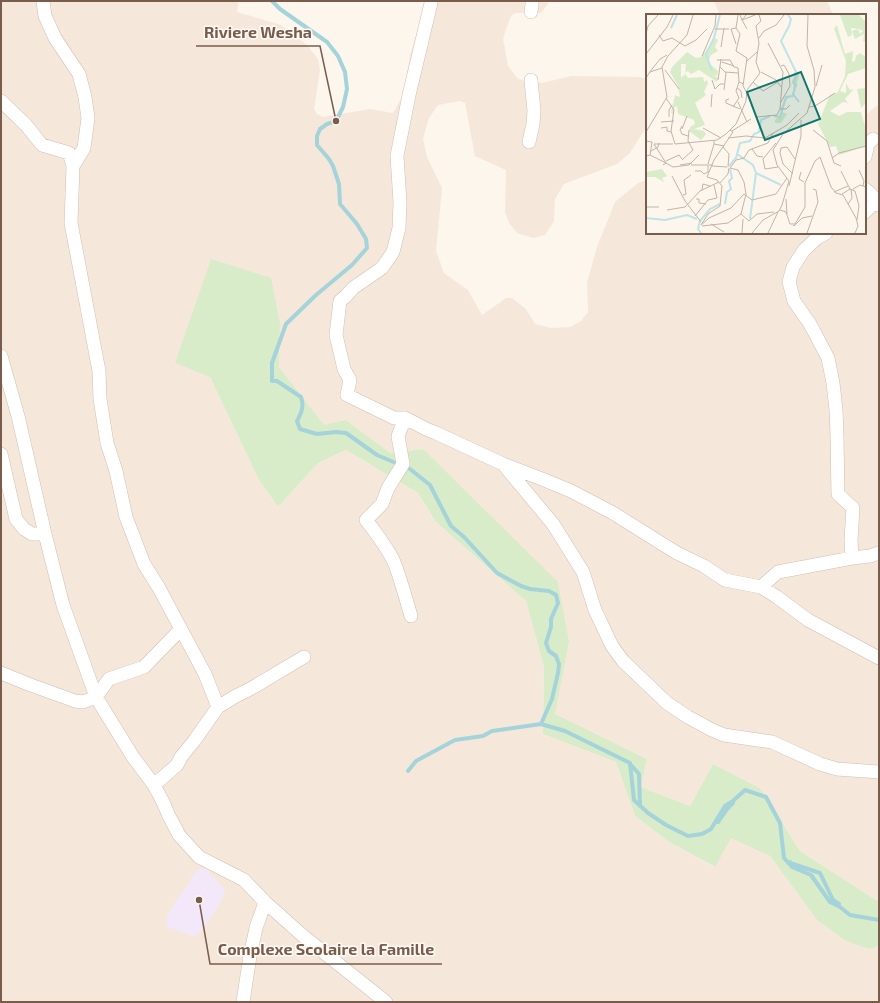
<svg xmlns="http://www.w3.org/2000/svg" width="880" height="1003" font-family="'Exo 2',sans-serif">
  <rect width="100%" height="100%" fill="#fdf6ec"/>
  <!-- residential -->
  <path fill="#f5e8da" d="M 1,1 L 239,1 L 237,12 L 281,25 L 307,45 L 318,59 L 320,70 L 314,109 L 317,114 L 323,117 L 370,109 L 393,113 L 404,93 L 410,56 L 422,16 L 433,1 L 548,1 L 548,4 L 541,13 L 515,13 L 511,16 L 503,38 L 508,66 L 518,79 L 542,83 L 571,76 L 639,77 L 647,79 L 647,126 L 630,153 L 617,164 L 564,184 L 555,199 L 554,221 L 545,235 L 533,238 L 517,233 L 509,223 L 505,212 L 506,170 L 475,156 L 465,103 L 460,101 L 438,105 L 429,118 L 423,139 L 427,157 L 442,188 L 436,251 L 444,273 L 468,290 L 482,315 L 506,298 L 512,298 L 526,309 L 535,324 L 551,328 L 570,327 L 581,321 L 588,312 L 587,282 L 597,247 L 615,202 L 638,183 L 647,180 L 647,233 L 865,233 L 865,115 L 879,104 L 879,900 L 876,900 L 800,851 L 760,788 L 713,764 L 690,806 L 641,787 L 647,759 L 554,714 L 569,642 L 423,449 L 390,453 L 346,420 L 324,426 L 279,367 L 280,323 L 210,377 L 259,480 L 278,507 L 318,463 L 346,450 L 418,493 L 436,522 L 526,601 L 544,667 L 543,734 L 616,762 L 635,816 L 669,842 L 714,867 L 731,837 L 770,856 L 817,920 L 869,949 L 879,946 L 879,1002 L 1,1002 Z
    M 714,1 L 826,1 L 829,5 L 833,15 L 720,15 Z"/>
  <!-- education -->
  <path fill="#f3e8fa" d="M 201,868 L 205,868 L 225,890 L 224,895 L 217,908 L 202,930 L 196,935 L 193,936 L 168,927 L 166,925 L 167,917 L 174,904 L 189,884 L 191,878 L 196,872 Z"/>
  <!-- green -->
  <path fill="#d8ecc9" d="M 211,259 L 271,278 L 280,323 L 279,367 L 324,425 L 346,420 L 390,453 L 423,449 L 558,582 L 569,642 L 555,714 L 647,759 L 641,787 L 690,806 L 713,764 L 760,788 L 800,851 L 876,900 L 879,900 L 879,946 L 869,949 L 846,941 L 817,920 L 770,856 L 731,838 L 715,867 L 669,842 L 635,816 L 616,762 L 543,734 L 544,667 L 526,601 L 436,522 L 418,493 L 346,450 L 318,463 L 278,507 L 259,480 L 210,377 L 175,363 Z"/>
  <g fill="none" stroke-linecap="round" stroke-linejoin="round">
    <!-- stream -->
    <path stroke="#a5d3da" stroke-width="4" d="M 272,1 L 280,9 L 327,42 L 338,56 L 345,72 L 347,89 L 343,107 L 336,121 L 327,124 L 320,129 L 317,136 L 317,145 L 329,159 L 333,166 L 339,184 L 340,204 L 357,224 L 366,239 L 367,248 L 352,265 L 316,295 L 286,324 L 272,363 L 272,381 L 277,381 L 301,397 C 304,406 302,412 297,421 L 300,429 L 317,434 L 336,432 L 346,433 L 377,455 L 410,469 L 430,485 L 451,526 L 464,537 L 497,573 L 521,586 L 530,589 L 549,591 L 556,595 L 558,603 L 551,619 L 551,627 L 546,643 L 549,651 L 556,656 L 559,664 L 558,673 L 552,699 L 541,724
      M 630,764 L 639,774 L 640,806
      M 408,771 L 416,761 L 455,740 L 483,736 L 492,731 L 541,724 L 565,731 L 630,763 L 634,800 L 648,813 L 666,825 L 688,836 L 702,834 L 711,829 L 725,806 L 733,801 L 745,790 L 766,797 L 780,823 L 784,858 L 792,867 L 811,875 L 830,902 L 840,907 L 850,915 L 879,920
      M 718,822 L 727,809 L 733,803
      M 790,862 L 790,863 L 820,873 L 833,900 L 839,904"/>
    <defs>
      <path id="minor" d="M 43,1 L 45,16 L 55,38 L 79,74 L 85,97 L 88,118 L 84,148 L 73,166 L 71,223 L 99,371 L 100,399 L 107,443 L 116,471 L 126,517 L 144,564 L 159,588 L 205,674 L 218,707
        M 531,12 L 532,5 L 532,1
        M 1,101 L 26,125 L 42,145 L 69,153 L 73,166
        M 529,142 L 533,124 L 534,111 L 531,80
        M 865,157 L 868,144 L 873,139
        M 865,189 L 870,193 L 879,205
        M 865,212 L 871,206 L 879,202
        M 826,233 L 817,238 L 804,250 L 793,267 L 789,282 L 794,301 L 810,324 L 828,358 L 833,383 L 836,410 L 837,436 L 838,494 L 853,508 L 851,540 L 852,558
        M 1,356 L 18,416 L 45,534 L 63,605 L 96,697 L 133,757 L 154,785 L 163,802 L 169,816 L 179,835 L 199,857 L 244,880 L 265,902 L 302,935 L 386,1002
        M 405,418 L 426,429 L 436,433 L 503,464 L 542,479 L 571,491 L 613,513 L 664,545 L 677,553 L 704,566 L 725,580 L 761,587 L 777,597 L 808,620 L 879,658
        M 1,454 L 16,519 L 24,529 L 32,534 L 45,534
        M 503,464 L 553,524 L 583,572 L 595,610 L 612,646 L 623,661 L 667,703 L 688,717 L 712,730 L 724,735 L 772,742 L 820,764 L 837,769 L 879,772
        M 761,587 L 778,572 L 852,558 L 870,556 L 879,553
        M 411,616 C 406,599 401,580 394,562 C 387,547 376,533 366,520 L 382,504 L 388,488 L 403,464 L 398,436 L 405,418 L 394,418 L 347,395 L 350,380 L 344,369 L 336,335 L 340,301 L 346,296 L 353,288 L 382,268 L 393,252 L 399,228 L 400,202 L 397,156 L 409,95 L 431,3
        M 1,673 L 28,684 L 75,701 L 83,702 L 96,697 L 109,679 L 144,667 L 181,629
        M 154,785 L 177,765 L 181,757 L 194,741 L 218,707 L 234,697 L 250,689 L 304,657
        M 243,1002 L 250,956 L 256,928 L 265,902"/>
    </defs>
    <!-- minor casing -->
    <use href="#minor" stroke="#d1beb0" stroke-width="14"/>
    <!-- minor -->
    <use href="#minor" stroke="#fff" stroke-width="13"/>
  </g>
  <!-- overview -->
  <g transform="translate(646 14)">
    <rect width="220" height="220" fill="#fdf6ec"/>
    <path d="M 194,1 L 213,1 L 220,8 L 220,28 L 217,27 L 218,20 L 209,25 L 206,17 L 212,15 L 214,20 L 217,17 L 213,15 L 205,14 L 206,21 L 202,23 ZM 191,11 L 199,40 L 207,37 L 206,48 L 209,47 L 210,42 L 214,39 L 220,43 L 220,54 L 202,60 L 194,77 L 200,79 L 200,69 L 204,76 L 208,75 L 199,85 L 202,89 L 197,88 L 184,97 L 193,102 L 201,98 L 215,98 L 220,116 L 220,132 L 193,141 L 190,132 L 184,133 L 172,110 L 184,81 L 192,78 L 199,62 L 200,47 L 188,15 ZM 69,24 L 72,26 L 69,33 L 72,37 L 65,41 L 62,48 L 72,57 L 71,62 L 67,61 L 72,64 L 71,68 L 53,56 L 45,60 L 42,57 L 39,59 L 40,50 L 35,50 L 35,64 L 39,60 L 42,64 L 57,63 L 58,68 L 61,66 L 62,69 L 58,78 L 60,81 L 49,89 L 59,111 L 48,115 L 58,117 L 60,120 L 55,126 L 43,117 L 44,113 L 49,110 L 48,106 L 32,100 L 31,92 L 28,94 L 27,100 L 25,99 L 29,81 L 34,83 L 32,72 L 24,58 L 26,53 L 41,38 L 50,44 L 55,43 ZM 151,57 L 153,61 L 148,81 L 141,85 L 137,93 L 137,98 L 141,100 L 135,109 L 129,109 L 129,106 L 136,100 L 135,94 L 139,84 L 147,81 L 148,58 ZM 220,74 L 220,89 L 215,94 L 211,75 ZM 16,155 L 21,162 L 16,164 L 18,168 L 9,163 L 0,163 L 0,158 Z" fill="#d8ecc9"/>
    <path fill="none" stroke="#bfe3e8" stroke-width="2" d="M 142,1 L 145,5 L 143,12 L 135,27 L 151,60 L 147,68 L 150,71 L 147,80 L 153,88M 25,14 L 31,1M 66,57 L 60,40 L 68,24 L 74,1M 128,102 L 134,103 L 140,83 L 147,82M 91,140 L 107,151 L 110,159 L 104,205M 83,152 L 90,144 L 94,129 L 104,127 L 108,120 L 113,118 L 115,106 L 124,102M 110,159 L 135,171M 79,190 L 81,178 L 85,175 L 83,167 L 86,164 L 84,155M 0,204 L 19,206 L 41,201 L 51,205M 55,219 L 52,215 L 54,207 L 64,195 L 74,190"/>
    <path fill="none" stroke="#c5b3a7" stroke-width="1" d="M 94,1 L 96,6 L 109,1M 100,1 L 96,6 L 101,15M 90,14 L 94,20 L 90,37 L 101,44 L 97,72 L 101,79M 69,15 L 83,15M 0,20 L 2,12 L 12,1M 13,21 L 17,27 L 26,24 L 39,32 L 50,26 L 61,15M 113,24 L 118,17 L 130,11 L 138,1M 122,29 L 137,58 L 134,95M 90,30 L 85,15 L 90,14 L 92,1M 75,33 L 78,14M 0,40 L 21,13 L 27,1M 56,42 L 69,12 L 70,1M 71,46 L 84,46 L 88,53 L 92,54 L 93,68 L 98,70M 101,47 L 111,38M 76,48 L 88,52M 74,53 L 80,59 L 78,76M 19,56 L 33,75M 79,58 L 92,59M 115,58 L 130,66 L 135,73M 3,59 L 14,45 L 21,41M 0,64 L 4,58 L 16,54M 66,66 L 69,75 L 74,70 L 78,70M 72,66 L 75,45M 107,68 L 117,77 L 132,68M 170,72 L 176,51M 91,74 L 95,77 L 96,84M 20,84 L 28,96 L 25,117 L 29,130 L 71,126 L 80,120 L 90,110 L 100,87 L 101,76 L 114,59 L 110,48 L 113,29 L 110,12 L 115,7 L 113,1M 83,85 L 80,86 L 80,89 L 94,95M 92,88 L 101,108M 135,88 L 144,72 L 143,60 L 138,51 L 135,52M 65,93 L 66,80M 87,93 L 93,84 L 90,77 L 93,68M 163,93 L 169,92 L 189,79M 23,103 L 23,96 L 26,91M 111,103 L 131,101 L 134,95 L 140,95 L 144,91M 15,108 L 28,107M 36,112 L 34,116 L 36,120 L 42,122M 15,114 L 21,113 L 21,117 L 25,118M 57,114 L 75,124M 36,115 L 41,102M 84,116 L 87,118 L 68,146 L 61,163 L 71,166 L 76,172 L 74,192 L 62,200 L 55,211 L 63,204 L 85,194 L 98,180 L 106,186 L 130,180 L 141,164M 167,116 L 181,127 L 188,149 L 195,152M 86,117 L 105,105M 0,118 L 21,83 L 16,53 L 22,42 L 41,21 L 47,1M 82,124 L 100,122 L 119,124 L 141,111 L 153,99M 0,127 L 6,128 L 4,141 L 0,142M 68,127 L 68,130 L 78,132M 130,129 L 117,145 L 119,155 L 132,153M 77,133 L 83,140 L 82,153M 106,135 L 111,142 L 117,143M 5,137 L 12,133 L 13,129M 4,141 L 20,149 L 8,130 L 27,130M 186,144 L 193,139 L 220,132M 36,146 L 47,136 L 42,127 L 43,116M 20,147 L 33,141 L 36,145M 62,150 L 68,130M 17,151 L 20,149 L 27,153 L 43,151 L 53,141M 34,151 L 46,149M 45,151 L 67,151M 66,152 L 81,153M 213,156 L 218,167 L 217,172M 49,157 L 55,157 L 58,160 L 62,158 L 62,152M 195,157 L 204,175M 155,158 L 153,165 L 158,168M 147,160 L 137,150 L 134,139 L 135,134 L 141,133 L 149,145M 26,162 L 39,187 L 55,208M 74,169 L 82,160 L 83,154M 143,172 L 155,122 L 155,106M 207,175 L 214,171 L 220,173M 56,176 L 57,170 L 64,172M 188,178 L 202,172M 196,180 L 204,175 L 209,177 L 213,192 L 211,206M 37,181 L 40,180 L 38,166 L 45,161M 50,185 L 53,185 L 53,189 L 60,190M 140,185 L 141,200M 202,190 L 206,184 L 205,175M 0,193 L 13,193M 21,196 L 39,193 L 54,177 L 73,168M 134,196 L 140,198 L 144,210 L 149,210 L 159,193 L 159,169 L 169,147 L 174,143 L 185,173 L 190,179 L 197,181 L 210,204 L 212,212 L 209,219M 95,200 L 100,180 L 98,168 L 92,156 L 84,154 L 90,146 L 98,144 L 103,136 L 122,129 L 127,119M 49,202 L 62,186 L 71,184 L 68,171M 65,210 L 78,218M 147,211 L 148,212 L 156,204 L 166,202M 56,212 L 82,209 L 95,200 L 103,207 L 111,200 L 128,198M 96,219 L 97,205M 106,219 L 117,206 L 133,197 L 136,191 L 143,167 L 131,151 L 127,136 L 137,120 L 161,99 L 169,73 L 168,56 L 161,32 L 162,1M 122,219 L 132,198M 161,219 L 172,188 L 170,176 L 167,175"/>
    <path fill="#0f766e" fill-opacity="0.15" stroke="#0f766e" stroke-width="2" d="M 155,58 L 174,105 L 119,126 L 101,78 Z"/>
    <rect width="220" height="220" fill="none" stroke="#7a5c4d" stroke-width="2"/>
  </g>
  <!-- callouts -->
  <path fill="none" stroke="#7a5c4d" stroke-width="1.5" d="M336 121L320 46H196M199 900L210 964H442"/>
  <g fill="#7a5c4d" stroke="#fffaf3" stroke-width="1.5">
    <circle cx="336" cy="121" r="4"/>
    <circle cx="199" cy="900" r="4"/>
  </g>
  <g font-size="16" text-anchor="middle" font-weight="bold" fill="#7a5c4d" stroke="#fffaf3" stroke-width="3" stroke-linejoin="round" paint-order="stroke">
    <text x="258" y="38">Riviere Wesha</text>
    <text x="326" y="955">Complexe Scolaire la Famille</text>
  </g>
  <!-- border -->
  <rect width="880" height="1003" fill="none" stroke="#7a5c4d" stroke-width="4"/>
</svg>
